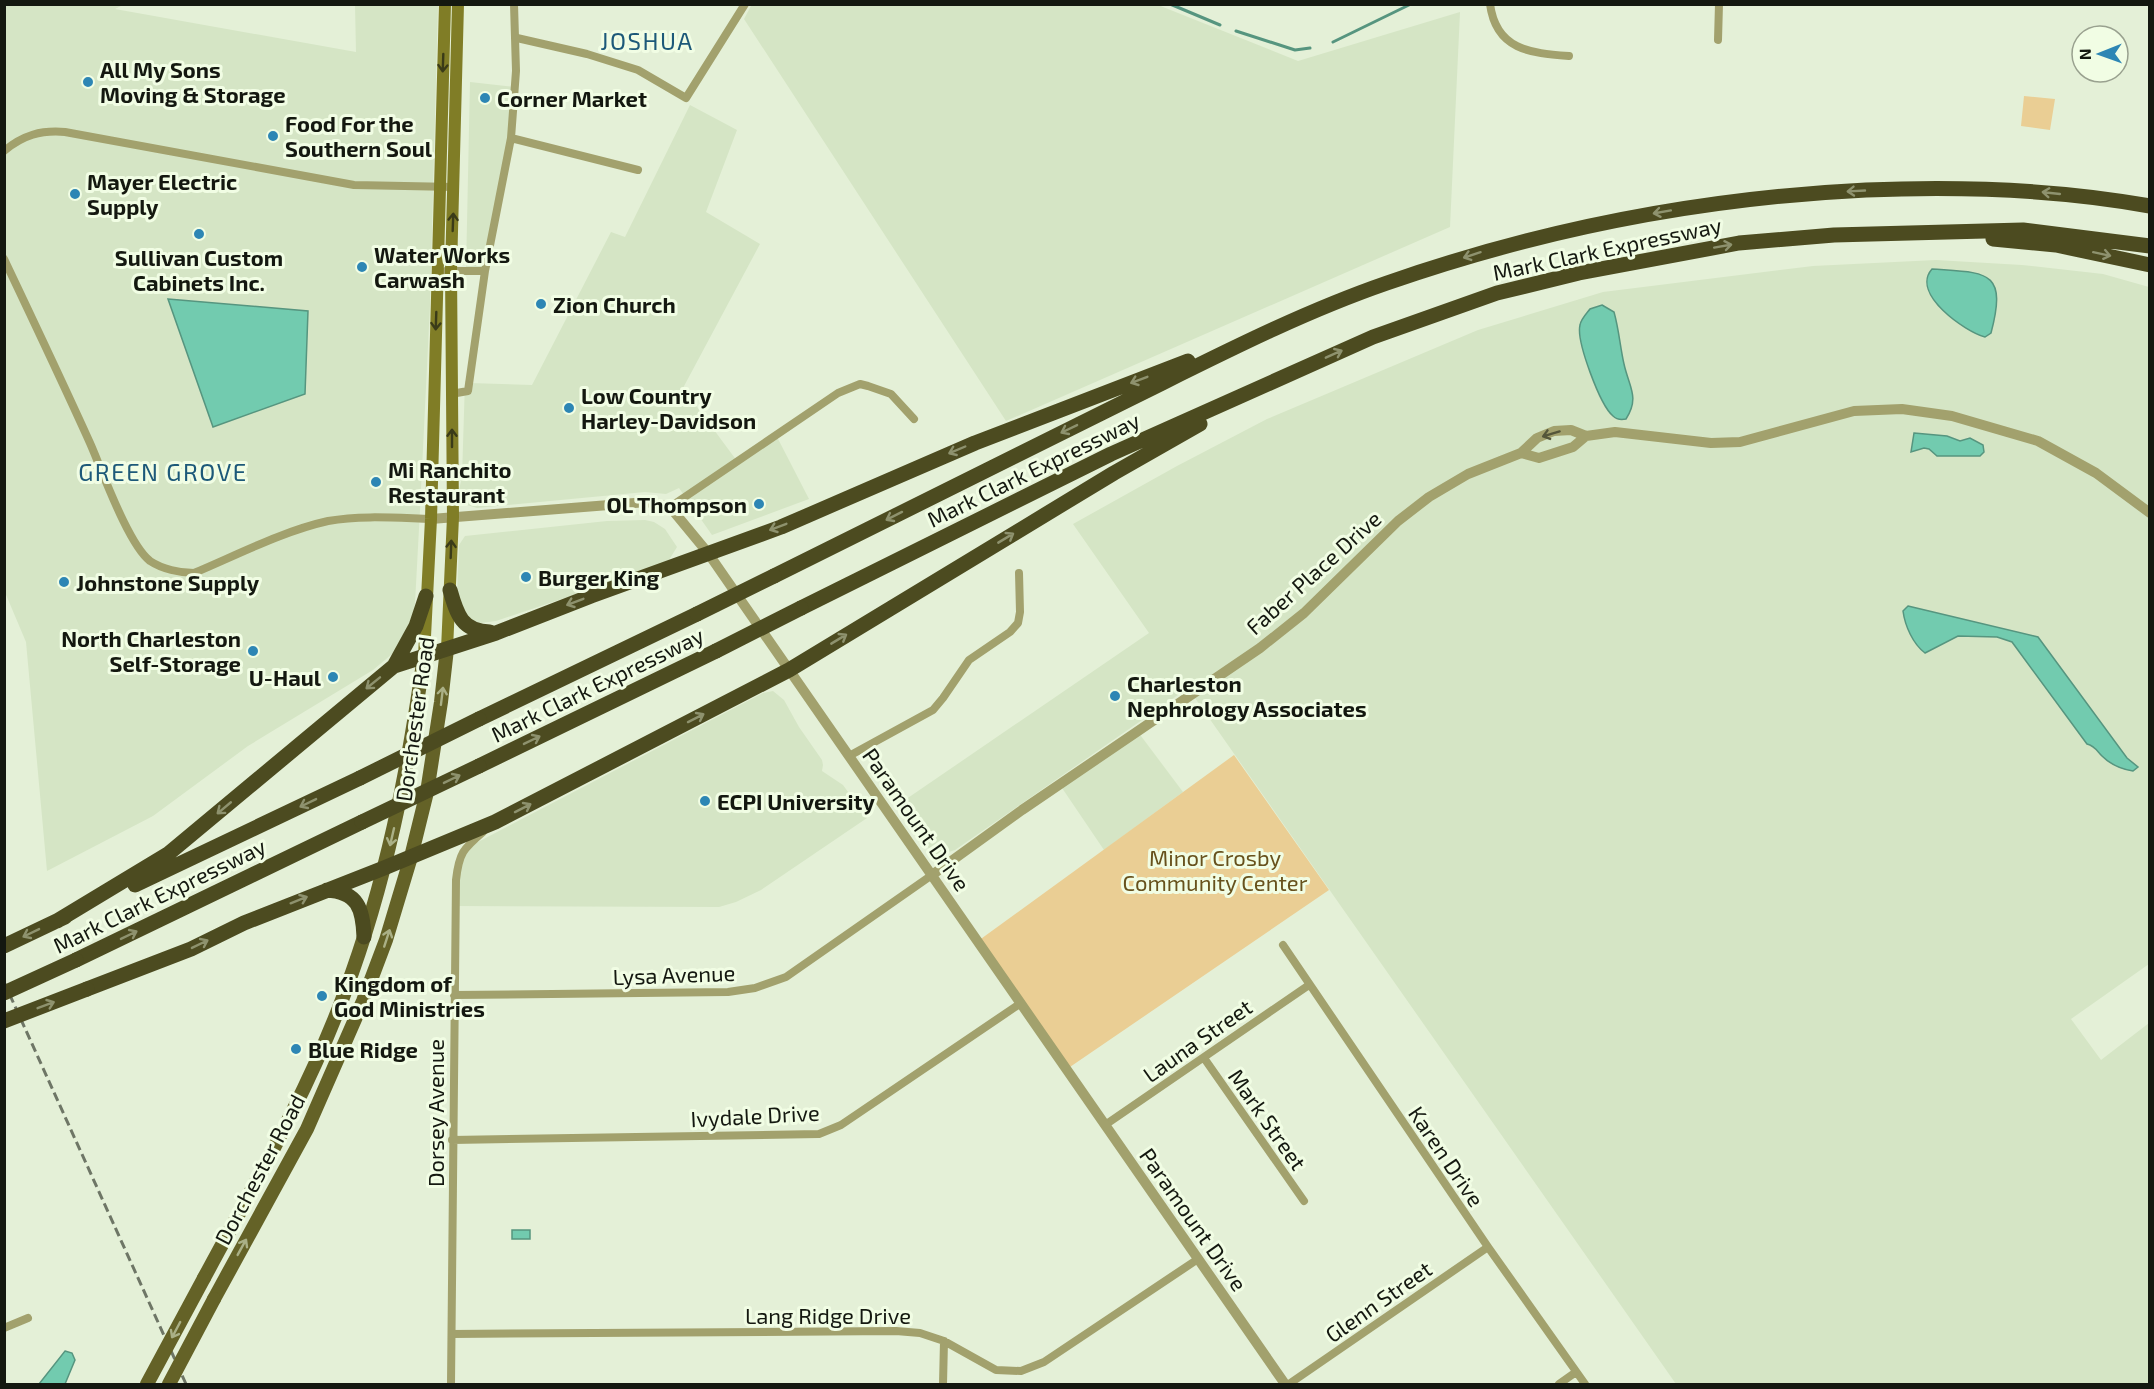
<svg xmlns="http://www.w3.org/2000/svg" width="2154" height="1389" font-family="'Exo 2',sans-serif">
  <rect width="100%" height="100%" fill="#e4f0d7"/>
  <!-- built -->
  <path fill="#d5e5c5" d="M 752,4 L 1158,5 L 1298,61 L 1460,12 L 1450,227 L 1006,421 L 744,19 Z
    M 4,5 L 123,5 L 115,9 L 356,52 L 355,5 L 438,5 L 430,305 L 420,510 L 415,603 L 413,617 L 404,644 L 373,670 L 248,746 L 153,816 L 47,871 L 26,642 L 4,590 Z
    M 470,82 L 515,87 L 511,138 L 485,271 L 466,270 Z
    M 690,105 L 737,130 L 706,212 L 760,244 L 683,388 L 737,461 L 776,435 L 809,499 L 712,535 L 679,488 L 666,494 L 645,492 L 477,508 L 467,505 L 461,498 L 459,490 L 462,477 L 465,381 L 469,383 L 532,385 L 611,232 L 625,237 Z
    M 1936,260 L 2022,265 L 2103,274 L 2149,287 L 2149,964 L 2071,1019 L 2101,1060 L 2149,1023 L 2149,1384 L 1676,1384 L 1188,688 L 955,850 L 939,855 L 932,853 L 899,804 L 1149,633 L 1073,524 L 1177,466 L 1267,419 L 1478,330 L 1603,292 L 1813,266 Z
    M 645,520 L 654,522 L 665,529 L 677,547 L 669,560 L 663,565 L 496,621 L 481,623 L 472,622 L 465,617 L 457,596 L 459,545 L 465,536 L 607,521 Z
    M 773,691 L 784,700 L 799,727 L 822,760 L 823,765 L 822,771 L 843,785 L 867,818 L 761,890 L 736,902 L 719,907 L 455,906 L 456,880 L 468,845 L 478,842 L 763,693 Z
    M 1138,732 L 1183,792 L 1104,850 L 1060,785 Z"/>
  <!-- green -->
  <path fill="#eace94" d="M 2024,96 L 2055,99 L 2050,130 L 2021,126 Z
    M 1234,755 L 1329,890 L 1067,1069 L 978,941 Z"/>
  <!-- water -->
  <path fill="#72cbaf" stroke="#56957f" stroke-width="1.5" d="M 1932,269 C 1986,273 2008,269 1991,333 L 1985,337 C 1966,332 1910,294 1932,269 Z
    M 168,299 L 308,311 L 305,394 L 213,427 Z
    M 1602,305 L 1614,312 C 1619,330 1620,346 1624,364 C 1629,387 1640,397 1626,419 C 1621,420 1617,420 1613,416 C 1600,405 1576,341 1580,325 C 1581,319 1587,313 1590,309 Z
    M 1914,433 L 1947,436 L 1960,441 L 1970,438 L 1983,445 L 1984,452 L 1980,456 L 1937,456 L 1929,449 L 1924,448 L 1911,452 Z
    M 1908,606 L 2038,637 L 2127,758 L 2138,767 L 2133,771 C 2120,769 2111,765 2102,756 C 2097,751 2095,746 2087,744 L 2012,642 L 1997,637 L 1958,636 L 1925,653 C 1913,644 1905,626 1903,611 Z
    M 512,1230 L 530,1230 L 530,1239 L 512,1239 Z
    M 65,1351 L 72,1353 L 75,1360 L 65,1384 L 39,1384 Z"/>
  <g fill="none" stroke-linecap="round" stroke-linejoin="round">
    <!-- stream -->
    <path stroke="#56957f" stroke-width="3" d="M 1170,4 L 1220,25
      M 1236,31 L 1295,50 L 1310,48
      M 1333,42 L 1411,4"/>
    <!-- minor -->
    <path stroke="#a2a16d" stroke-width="8" d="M 1490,4 C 1496,50 1530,53 1569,56
      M 517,38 L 587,54 L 638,70 L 686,98 L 745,4
      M 1718,40 L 1719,4
      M 511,138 L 638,170
      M 4,151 C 23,135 41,130 65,132 L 354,185 L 455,187
      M 4,259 C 33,320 62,381 90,443 C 102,470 128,544 150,561 C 162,569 180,573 194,573 C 237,555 283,531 328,521 C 362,515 397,518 431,519
      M 446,271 L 485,271 L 511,138 L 516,71 L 514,4
      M 451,394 L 468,391 L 485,271
      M 670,507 L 838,393 L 860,384 L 868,386 L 891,394 L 914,419
      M 849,756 L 933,710 L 943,698 L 969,660 L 1010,632 L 1018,623 L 1020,612 L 1019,573
      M 1283,945 L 1488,1247 L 1585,1384
      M 454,995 L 728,992 L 755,988 L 786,977 L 932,875
      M 1204,1058 L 1304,1201
      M 1105,1125 L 1309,985
      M 452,1140 L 819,1134 L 841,1125 L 1021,1003
      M 4,1328 L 28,1318
      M 452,1334 L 896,1331 L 920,1333 L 944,1341 L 996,1370 L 1021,1371 L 1044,1362 L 1198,1259
      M 451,1384 L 456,880 C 459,853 463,849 483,832
      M 943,1384 L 944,1341
      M 1289,1384 L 1488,1247
      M 1559,1384 L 1576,1372"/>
    <!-- tertiary -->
    <path stroke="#a2a16d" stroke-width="10" d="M 1521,453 L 1539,458 L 1573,447 L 1586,436
      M 431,519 L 647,502 L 670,507 L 708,553 L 1285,1384
      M 932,875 L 1022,810 L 1260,648 L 1304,613 L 1398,521 L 1429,497 L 1468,474 L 1521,453 L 1537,438 L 1554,431 L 1571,430 L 1586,436 L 1615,432 L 1711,443 L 1740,442 L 1854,411 L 1902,409 L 1952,416 L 2038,441 L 2096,473 L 2150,513"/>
    <!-- secondary -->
    <path stroke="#807d26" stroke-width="12" d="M 447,649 L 453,517 L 451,270 L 458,4
      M 424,656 L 431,519 L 445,4"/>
    <!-- primary -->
    <path stroke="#646227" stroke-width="14" d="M 204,1278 C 254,1185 308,1092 345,992 C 386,883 408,770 424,656
      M 214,1299 L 307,1129 L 363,1001 L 386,940 L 411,857 L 427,792 L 441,702 L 447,649"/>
    <!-- motorway -->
    <path stroke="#4c4b20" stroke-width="15" d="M 1993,239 L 2056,245 L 2150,265
      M 774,576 C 894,516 1014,456 1134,397 C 1217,356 1300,313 1387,283 C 1542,229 1702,198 1866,190 C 1961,186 2056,189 2150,206
      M 450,590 C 457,615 462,631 490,632
      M 801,608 L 1111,454 L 1373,337 L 1497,293 L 1579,273 L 1739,243 L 1834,235 L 2023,230 L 2150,246
      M 394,666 L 416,626 L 426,596
      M 479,719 L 697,614
      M 479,766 L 716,651
      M 135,885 L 360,778
      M 327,890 C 358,892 363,909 364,937
      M 57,921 L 168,854 L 394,666 L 496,633 L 591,596 L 781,527 L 975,443 L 1188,361
      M 4,946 L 65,917
      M 76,960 L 362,822
      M 87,989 L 191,949 L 244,923 L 384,868 L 495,822 L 789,670 L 1114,473 L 1200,424"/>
    <!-- rail -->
    <path stroke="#6e7666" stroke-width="3" stroke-dasharray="9 4.5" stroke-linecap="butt" d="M 4,982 L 186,1384"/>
    <!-- primary-bridge -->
    <path stroke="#646227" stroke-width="14" d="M 147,1384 L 204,1278
      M 169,1384 L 214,1299"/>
    <!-- motorway-bridge -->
    <path stroke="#4c4b20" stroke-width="15" d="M 697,614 L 774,576
      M 716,651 L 801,608
      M 360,778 L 479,719
      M 362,822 L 479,766
      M 4,993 L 76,960
      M 4,1021 L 87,989"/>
  </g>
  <!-- one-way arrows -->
  <defs><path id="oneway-shaft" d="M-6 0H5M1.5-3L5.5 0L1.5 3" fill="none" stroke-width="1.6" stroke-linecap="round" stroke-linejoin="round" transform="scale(1.5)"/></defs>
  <g stroke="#3a3b18">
    <use href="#oneway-shaft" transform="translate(443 63) rotate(92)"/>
    <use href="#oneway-shaft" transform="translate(453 222) rotate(-88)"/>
    <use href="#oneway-shaft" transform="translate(436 321) rotate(92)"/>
    <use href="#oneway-shaft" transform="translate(452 438) rotate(-90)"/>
    <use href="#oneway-shaft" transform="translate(451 549) rotate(-88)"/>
  </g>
  <g stroke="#8e926e">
    <use href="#oneway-shaft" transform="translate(1856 191) rotate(177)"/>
    <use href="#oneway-shaft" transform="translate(2051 193) rotate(-174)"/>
    <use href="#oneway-shaft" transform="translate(1662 212) rotate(170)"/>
    <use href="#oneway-shaft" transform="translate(1723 246) rotate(-10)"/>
    <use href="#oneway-shaft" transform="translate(2102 254) rotate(12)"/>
    <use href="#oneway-shaft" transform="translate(1472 255) rotate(162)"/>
    <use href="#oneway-shaft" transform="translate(1334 354) rotate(-24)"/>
    <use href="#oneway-shaft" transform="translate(1139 380) rotate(159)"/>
    <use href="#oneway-shaft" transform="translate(1069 429) rotate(154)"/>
    <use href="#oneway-shaft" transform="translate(957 450) rotate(157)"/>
    <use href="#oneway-shaft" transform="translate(894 516) rotate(153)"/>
    <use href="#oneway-shaft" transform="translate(778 527) rotate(159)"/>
    <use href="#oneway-shaft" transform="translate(1006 538) rotate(-31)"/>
    <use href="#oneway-shaft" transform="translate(575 602) rotate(159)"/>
    <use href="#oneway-shaft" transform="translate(839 639) rotate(-31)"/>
    <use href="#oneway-shaft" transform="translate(373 683) rotate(141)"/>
    <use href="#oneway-shaft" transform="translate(696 718) rotate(-27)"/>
    <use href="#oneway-shaft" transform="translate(532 740) rotate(-26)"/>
    <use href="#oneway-shaft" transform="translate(452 779) rotate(-26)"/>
    <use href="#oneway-shaft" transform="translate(308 803) rotate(154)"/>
    <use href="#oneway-shaft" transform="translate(224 808) rotate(140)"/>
    <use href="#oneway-shaft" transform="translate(523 808) rotate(-27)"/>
    <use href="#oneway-shaft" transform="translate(299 900) rotate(-22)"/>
    <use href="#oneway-shaft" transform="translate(31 933) rotate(154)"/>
    <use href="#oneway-shaft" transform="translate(129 935) rotate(-26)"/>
    <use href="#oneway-shaft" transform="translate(200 944) rotate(-26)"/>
    <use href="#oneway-shaft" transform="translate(46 1005) rotate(-21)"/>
  </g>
  <use stroke="#54563a" href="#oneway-shaft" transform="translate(1551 434) rotate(163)"/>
  <g stroke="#aab086">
    <use href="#oneway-shaft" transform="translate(442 696) rotate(-83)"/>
    <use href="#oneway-shaft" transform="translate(392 837) rotate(103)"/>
    <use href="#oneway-shaft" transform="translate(387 938) rotate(-72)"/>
    <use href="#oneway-shaft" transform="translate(242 1247) rotate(-61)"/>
    <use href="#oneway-shaft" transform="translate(176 1330) rotate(118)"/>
  </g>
  <!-- markers -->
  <g fill="#2d86b4" stroke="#f1fde4" stroke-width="2">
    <circle cx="88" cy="82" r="6"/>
    <circle cx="485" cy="98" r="6"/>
    <circle cx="273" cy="136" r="6"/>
    <circle cx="75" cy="194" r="6"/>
    <circle cx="199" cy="234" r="6"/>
    <circle cx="362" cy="267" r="6"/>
    <circle cx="541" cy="304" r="6"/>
    <circle cx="569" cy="408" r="6"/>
    <circle cx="376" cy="482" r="6"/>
    <circle cx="759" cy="504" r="6"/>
    <circle cx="526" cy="577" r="6"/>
    <circle cx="64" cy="582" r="6"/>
    <circle cx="253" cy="651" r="6"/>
    <circle cx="333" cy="677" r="6"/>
    <circle cx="1115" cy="696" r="6"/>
    <circle cx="705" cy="801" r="6"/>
    <circle cx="322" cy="996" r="6"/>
    <circle cx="296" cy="1049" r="6"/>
  </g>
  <g text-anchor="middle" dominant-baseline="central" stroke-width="6" stroke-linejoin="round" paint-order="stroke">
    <!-- poi labels -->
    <g font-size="22" font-weight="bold" fill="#141810" stroke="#f1fde4" text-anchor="start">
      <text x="100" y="69">All My Sons<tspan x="100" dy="25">Moving &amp; Storage</tspan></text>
      <text x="497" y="98">Corner Market</text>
      <text x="285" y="123">Food For the<tspan x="285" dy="25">Southern Soul</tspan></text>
      <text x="87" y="181">Mayer Electric<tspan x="87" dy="25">Supply</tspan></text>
      <text x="374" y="254">Water Works<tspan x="374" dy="25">Carwash</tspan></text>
      <text x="199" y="257" text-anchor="middle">Sullivan Custom<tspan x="199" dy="25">Cabinets Inc.</tspan></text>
      <text x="553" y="304">Zion Church</text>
      <text x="581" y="395">Low Country<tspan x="581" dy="25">Harley-Davidson</tspan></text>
      <text x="388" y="469">Mi Ranchito<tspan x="388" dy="25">Restaurant</tspan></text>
      <text x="747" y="504" text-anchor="end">OL Thompson</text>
      <text x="538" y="577">Burger King</text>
      <text x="76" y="582">Johnstone Supply</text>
      <text x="241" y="638" text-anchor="end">North Charleston<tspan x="241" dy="25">Self-Storage</tspan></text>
      <text x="321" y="677" text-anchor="end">U-Haul</text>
      <text x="1127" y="683">Charleston<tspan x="1127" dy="25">Nephrology Associates</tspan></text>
      <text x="717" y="801">ECPI University</text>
      <text x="334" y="983">Kingdom of<tspan x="334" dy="25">God Ministries</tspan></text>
      <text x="308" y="1049">Blue Ridge</text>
    </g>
    <!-- street labels -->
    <g font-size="22" fill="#141810" stroke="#f1fde4">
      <text transform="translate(1607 248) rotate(-12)">Mark Clark Expressway</text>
      <text transform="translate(1033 469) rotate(-26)">Mark Clark Expressway</text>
      <text transform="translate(1313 572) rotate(-42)">Faber Place Drive</text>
      <text transform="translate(597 684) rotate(-26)">Mark Clark Expressway</text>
      <text transform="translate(414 719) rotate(-82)">Dorchester Road</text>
      <text transform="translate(917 819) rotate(55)">Paramount Drive</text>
      <text transform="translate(159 895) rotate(-26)">Mark Clark Expressway</text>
      <text transform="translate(674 974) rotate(-2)">Lysa Avenue</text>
      <text transform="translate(1197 1040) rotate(-35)">Launa Street</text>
      <text transform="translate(435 1113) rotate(-90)">Dorsey Avenue</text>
      <text transform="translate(755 1115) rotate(-3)">Ivydale Drive</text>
      <text transform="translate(1268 1119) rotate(55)">Mark Street</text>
      <text transform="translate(1447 1156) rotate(56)">Karen Drive</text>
      <text transform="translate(259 1169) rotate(-62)">Dorchester Road</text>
      <text transform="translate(1194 1219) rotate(55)">Paramount Drive</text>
      <text transform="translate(1378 1301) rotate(-35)">Glenn Street</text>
      <text x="828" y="1315">Lang Ridge Drive</text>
    </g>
    <!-- park labels -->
    <g font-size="22" fill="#67511c" stroke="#f1fde4">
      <text x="1215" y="857">Minor Crosby<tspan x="1215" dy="25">Community Center</tspan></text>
    </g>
    <!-- neighbourhood labels -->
    <g font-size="24" letter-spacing="1.5" fill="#1d5979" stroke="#f1fde4">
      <text x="647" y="40">JOSHUA</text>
      <text x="163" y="471">GREEN GROVE</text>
    </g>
  </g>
  <!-- border -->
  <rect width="2154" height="1389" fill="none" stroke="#141810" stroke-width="12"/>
  <!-- north arrow -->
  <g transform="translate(2100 54) rotate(269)"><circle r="28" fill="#f1fde4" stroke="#99a18f" stroke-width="1.5"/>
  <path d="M0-4.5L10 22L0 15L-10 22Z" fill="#2d86b4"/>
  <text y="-9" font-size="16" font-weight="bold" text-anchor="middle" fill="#141810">N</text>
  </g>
</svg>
